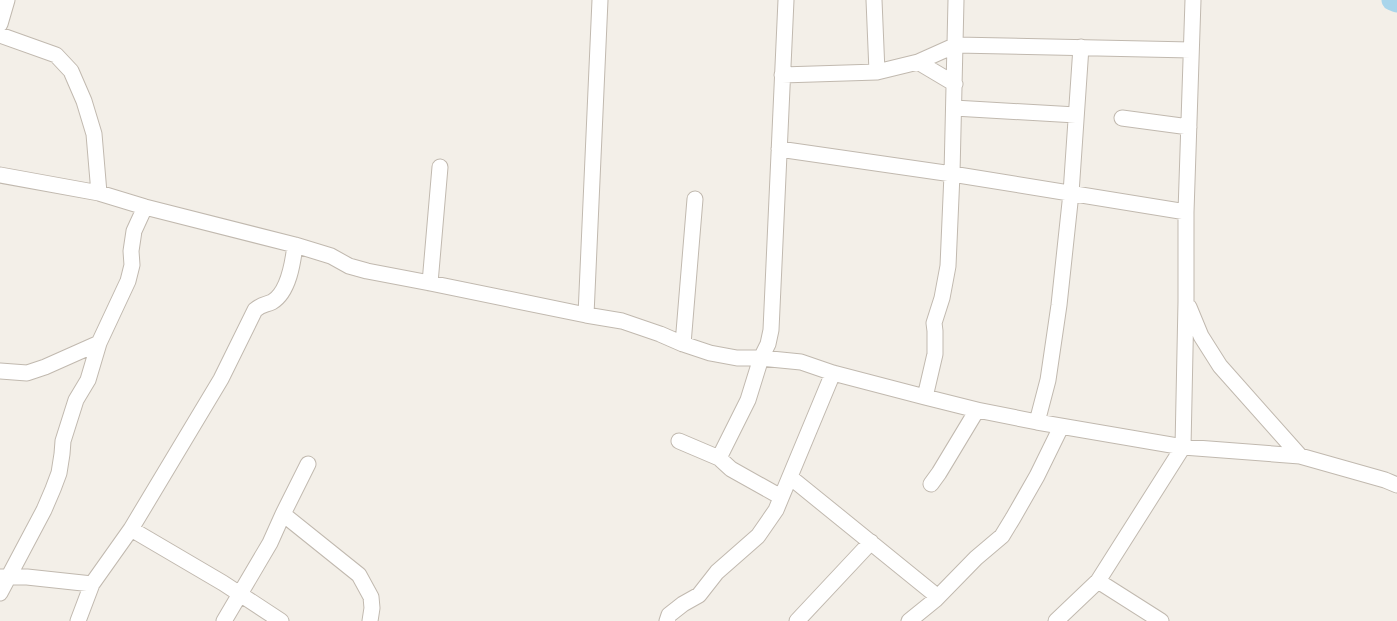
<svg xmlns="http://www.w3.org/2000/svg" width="1397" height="621" font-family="Arial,sans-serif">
  <rect width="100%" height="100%" fill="#f3efe8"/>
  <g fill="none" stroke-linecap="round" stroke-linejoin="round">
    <!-- river -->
    <path stroke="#a9d5eb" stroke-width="21" d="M 1392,0 L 1397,2"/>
    <defs>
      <path id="minor" d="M 874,0 L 877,72
        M 0,24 L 7,0
        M 0,35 L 56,55 L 71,71 L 84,101 L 94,134 L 99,193
        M 918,62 L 955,84
        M 782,75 L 877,72 L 918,62 L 956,45 L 1191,50
        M 954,108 L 1076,115
        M 1122,118 L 1189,127
        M 779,149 L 952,174 L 1186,212
        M 0,175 L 99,193 L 145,207 L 295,245 L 331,256 L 349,266 L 367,271 L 430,283 L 586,315 L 622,321 L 660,334 L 683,344 L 710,353 L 737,358 L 761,358 L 801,362 L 833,373 L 925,397 L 977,410 L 1037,422 L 1183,447 L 1300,456 L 1385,480 L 1397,485
        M 430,283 L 440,167
        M 1189,307 L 1201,336 L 1220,366 L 1300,456
        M 586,315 L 600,0
        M 683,344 L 695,199
        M 0,371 L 27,373 L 45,367 L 99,343
        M 925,397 L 935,354 L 935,331 L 934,323 L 942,298 L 948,266 L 952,174 L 956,0
        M 1037,422 L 1048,380 L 1059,305 L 1071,193 L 1081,47
        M 679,441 L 719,458 L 731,469 L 781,497
        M 719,458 L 748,400 L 761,358 L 768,344 L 771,330 L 786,0
        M 790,477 L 938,597
        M 931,484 L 939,473 L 977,410
        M 283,514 L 359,575 L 371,597 L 372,608 L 370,621
        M 131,529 L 223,583 L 281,621
        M 1,577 L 27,577 L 92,584
        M 1098,581 L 1161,621
        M 0,593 L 44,510 L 53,489 L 59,473 L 62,454 L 63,441 L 76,400 L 88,380 L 99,343 L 128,281 L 132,265 L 131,251 L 134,231 L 145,207
        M 78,621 L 92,584 L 131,529 L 221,379 L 255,310 C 262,304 265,305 272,302 C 289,292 293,262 295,245
        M 224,621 L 270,543 L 283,514 L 308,464
        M 667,621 L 669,615 L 683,604 L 699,595 L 717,572 L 758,536 L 776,510 L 833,373
        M 797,621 L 871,542
        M 909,621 L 935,600 L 976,558 L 1002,536 L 1013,518 L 1037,476 L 1061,427
        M 1056,621 L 1098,581 L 1183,447 L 1186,302 L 1186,212 L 1193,0"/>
    </defs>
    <!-- minor casing -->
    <use href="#minor" stroke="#c1b9af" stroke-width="17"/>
    <!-- minor -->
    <use href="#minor" stroke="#fff" stroke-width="15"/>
  </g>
</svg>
